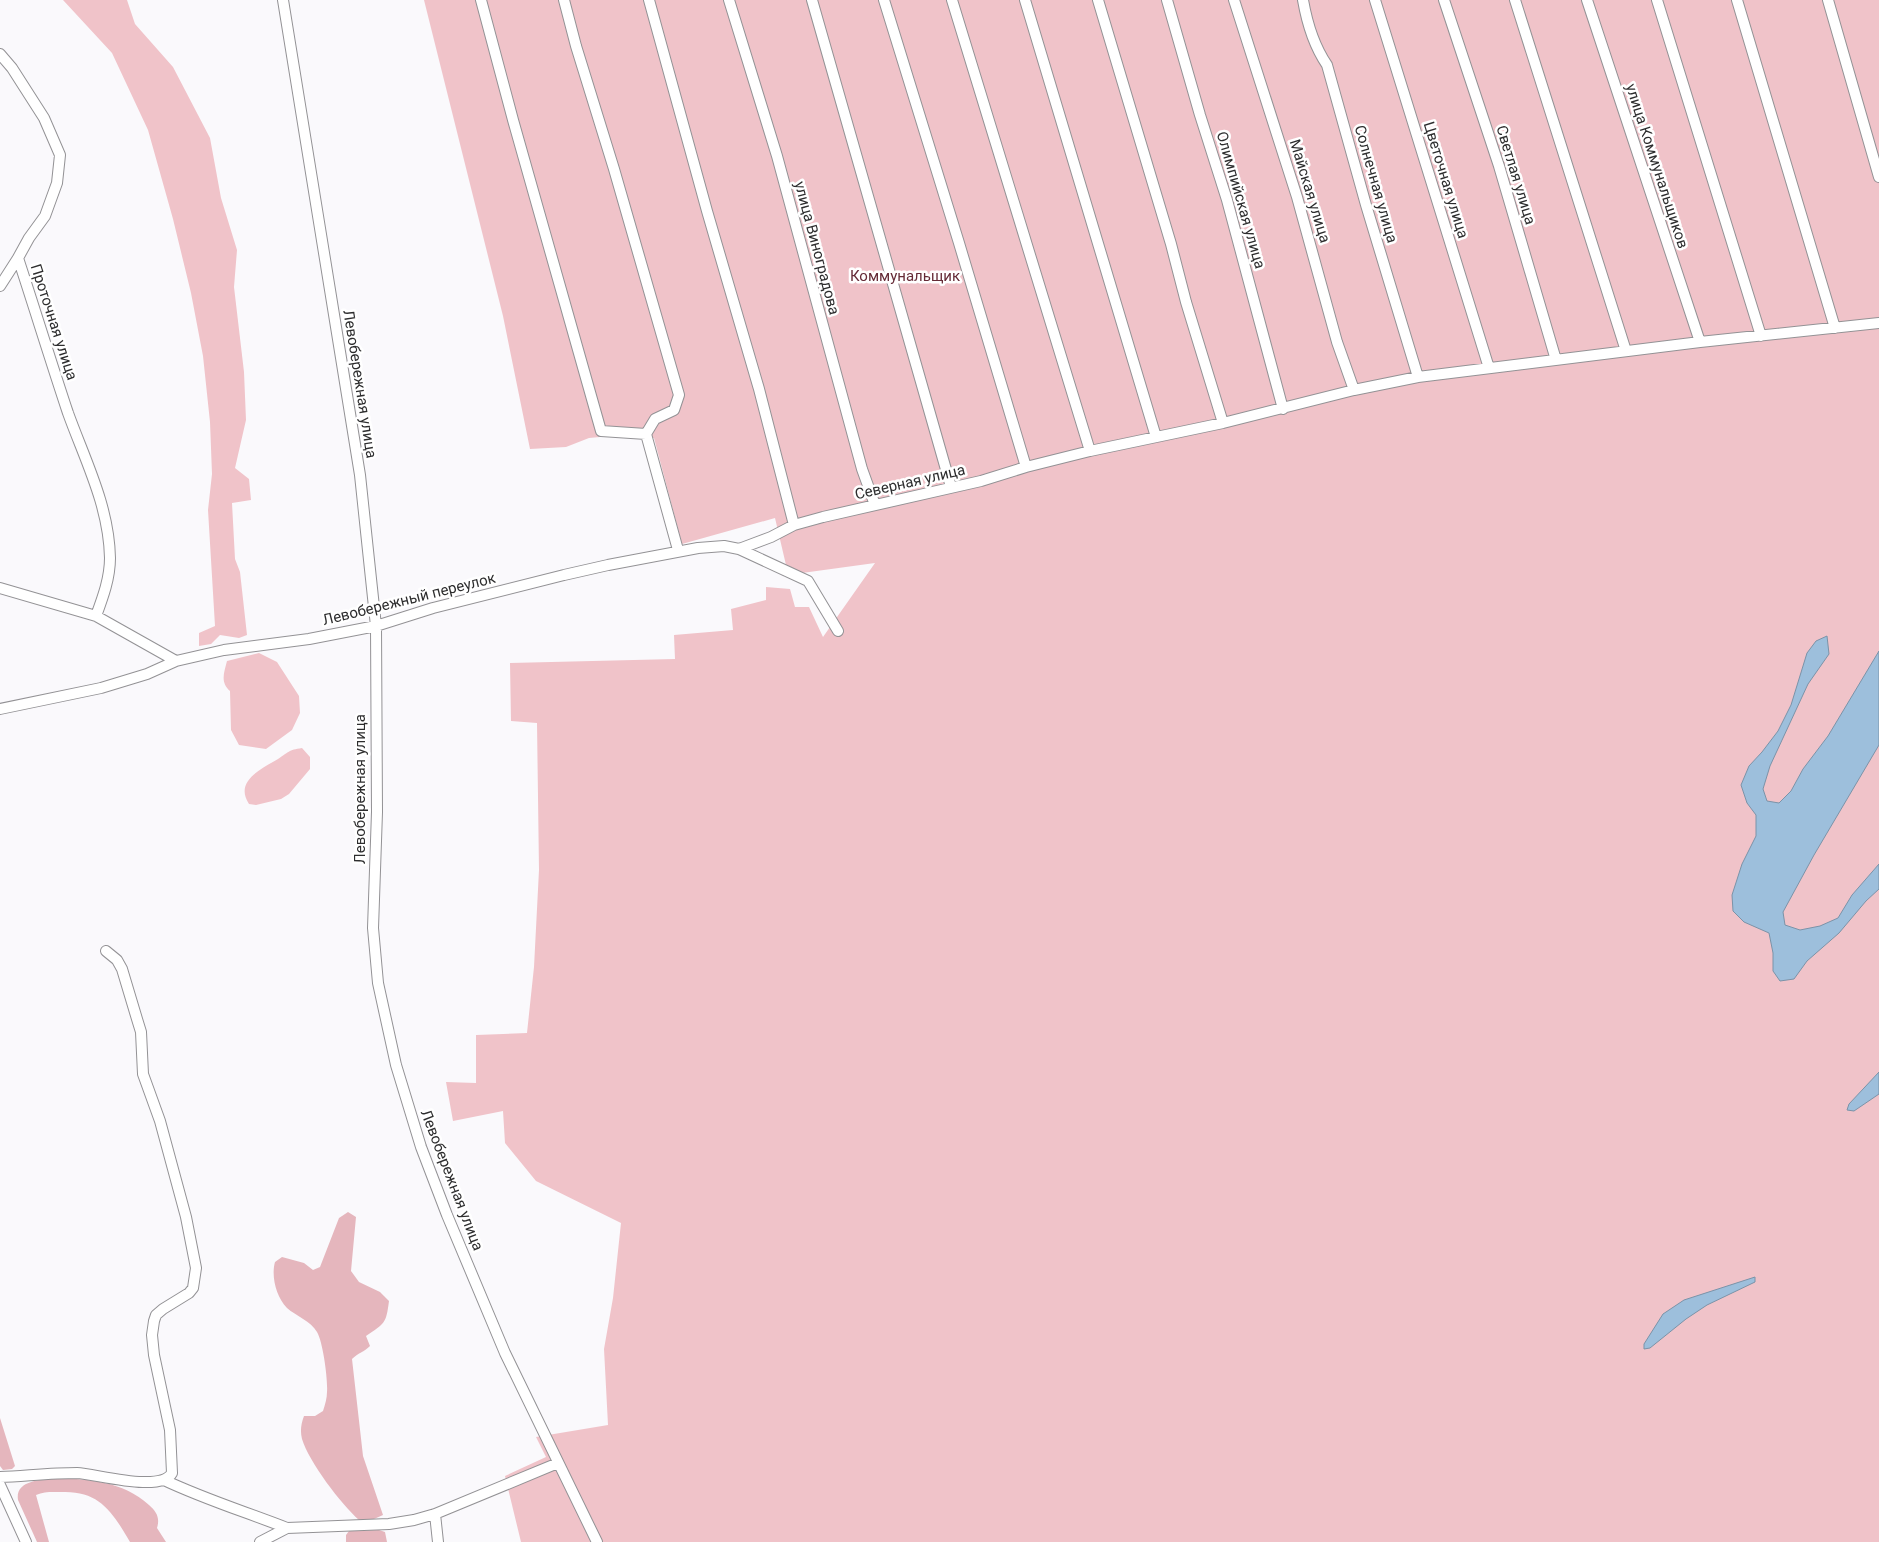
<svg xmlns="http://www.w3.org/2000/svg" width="1879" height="1542" font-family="Roboto,sans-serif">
  <rect width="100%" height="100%" fill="#faf9fc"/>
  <!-- green -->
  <path fill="#f0c3c9" d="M 63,0 L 127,0 L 135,24 L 173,67 L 210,138 L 221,198 L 237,250 L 234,287 L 244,372 L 246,420 L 235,468 L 249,479 L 251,500 L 232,503 L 235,559 L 240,572 L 247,635 L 239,638 L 220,635 L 211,644 L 199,646 L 199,633 L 215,626 L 208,510 L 212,474 L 210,422 L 203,356 L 191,293 L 173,219 L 148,130 L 112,53 Z
    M 424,0 L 1879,0 L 1879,1542 L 521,1542 L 505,1476 L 546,1457 L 536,1437 L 608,1425 L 604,1349 L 613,1298 L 621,1223 L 536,1181 L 505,1143 L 503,1111 L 453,1121 L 446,1082 L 476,1083 L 476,1035 L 527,1033 L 534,967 L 539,870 L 537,723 L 511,721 L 510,663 L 675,659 L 674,635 L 733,630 L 731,609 L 766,600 L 766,587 L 790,589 L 795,607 L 809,607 L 823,637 L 875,563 L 802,573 L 786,565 L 775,518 L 682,544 L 654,438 L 611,436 L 589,438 L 566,447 L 530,449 L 503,316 Z
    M 259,653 L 277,662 L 299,696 L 300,713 L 292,730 L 266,749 L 239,745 L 231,730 L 230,691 C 220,682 224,673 227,661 Z
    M 302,748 L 310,757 L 310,769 L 289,794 L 281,799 L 256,805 L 249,804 C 234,781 261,769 278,759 C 289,752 288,750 302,748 Z"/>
  <!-- forest -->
  <path fill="#e5b6bd" d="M 348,1212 L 356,1217 L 351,1271 L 359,1282 L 380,1292 L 389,1301 C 386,1324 385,1323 366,1336 L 370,1346 C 364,1352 358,1353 352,1359 L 363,1456 L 383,1515 L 374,1519 L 359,1520 C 341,1504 309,1462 302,1439 C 300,1431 301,1424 304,1416 L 315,1416 L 323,1411 C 325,1405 327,1398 327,1392 C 328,1380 323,1342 317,1332 C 311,1321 296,1316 287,1308 C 276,1297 271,1276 275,1262 L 282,1257 L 304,1263 L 313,1270 L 320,1267 L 339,1218 Z
    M 0,1418 L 15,1466 L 12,1469 L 3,1470 L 0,1466 Z
    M 54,1478 C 88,1479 123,1481 149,1505 C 157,1512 160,1518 157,1528 L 166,1542 L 130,1542 C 113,1513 100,1491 63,1492 C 53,1492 45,1491 36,1495 L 49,1542 L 37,1542 L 18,1500 C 15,1481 39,1480 54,1478 Z
    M 379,1530 L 385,1532 L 387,1542 L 346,1542 L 346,1535 L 349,1531 Z"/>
  <!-- water -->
  <path fill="#9dbfdc" stroke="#7b93a8" d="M 1827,636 L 1829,654 L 1808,684 L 1770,766 L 1763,789 L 1767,801 L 1779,803 L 1791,791 L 1803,769 L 1828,736 L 1879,651 L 1879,745 L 1814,855 L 1783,912 L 1785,925 L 1800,930 L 1820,926 L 1838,918 L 1852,895 L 1879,864 L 1879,889 L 1866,901 L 1839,933 L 1807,961 L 1794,979 L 1780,981 L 1773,971 L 1773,953 L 1769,933 L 1744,922 L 1733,911 L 1732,895 L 1742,864 L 1756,836 L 1756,815 L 1747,803 L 1741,785 L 1749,766 L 1762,752 L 1778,731 L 1791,705 L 1807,653 L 1816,641 Z
    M 1879,1072 L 1879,1094 L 1854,1111 L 1847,1110 L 1849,1104 Z
    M 1755,1277 L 1755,1282 L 1707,1305 L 1686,1319 L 1650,1348 L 1644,1349 L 1644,1344 L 1663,1314 L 1684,1300 Z"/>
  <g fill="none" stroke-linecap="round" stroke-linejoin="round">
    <defs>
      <path id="minor" d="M 283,0 L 360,475 L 376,626 L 377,812 L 373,928 L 378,983 L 396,1065 L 421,1147 L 447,1215 L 505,1353 L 597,1542
        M 481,0 L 513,120 L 601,431 L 646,434
        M 564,0 L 576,46 L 614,169 L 679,395 L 674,410 L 655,419 L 646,434 L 678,550
        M 649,0 L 707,211 L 759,389 L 794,525
        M 729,0 L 777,156 L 862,469 L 875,505
        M 812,0 L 951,487
        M 884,0 L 959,243 L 1026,467
        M 952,0 L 1090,451
        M 1025,0 L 1156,437
        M 1098,0 L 1171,244 L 1186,302 L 1223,423
        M 1167,0 L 1200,115 L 1227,200 L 1283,409
        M 1234,0 L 1297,197 L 1337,342 L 1354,390
        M 1303,0 C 1307,23 1314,46 1327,65 L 1366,205 L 1418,377
        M 1375,0 L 1489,368
        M 1444,0 L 1499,166 L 1556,360
        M 1515,0 L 1626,351
        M 1587,0 L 1700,342
        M 1657,0 L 1761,336
        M 1737,0 L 1835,328
        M 1828,0 L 1879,177
        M 0,54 L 12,68 L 44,118 L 60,155 L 57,183 L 45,216 L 29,238 L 18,258 C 35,310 51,362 68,413 C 85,460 109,506 110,558 C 110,578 103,597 96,616
        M 0,286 L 18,258
        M 739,549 L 771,537 L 794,525 L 823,517 L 981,481 L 1026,467 L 1090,451 L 1223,423 L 1354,390 L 1418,377 L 1700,342 L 1879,323
        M 0,588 L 96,616 L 176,661
        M 0,709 L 101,688 L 147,674 L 176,661 L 224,650 L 309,639 L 376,626 L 433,608 L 564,575 L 608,565 L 698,548 L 724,546 L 739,549 L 808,581 L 838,631
        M 0,1477 C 25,1476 51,1473 77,1473 C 97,1474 161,1493 172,1473 L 170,1430 L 154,1355 L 152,1335 L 154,1321 L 156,1315 L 163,1309 L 189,1293 L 193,1288 L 196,1268 L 186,1217 L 160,1121 L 143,1074 L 141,1032 L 137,1019 L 122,969 L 117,960 L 106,951
        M 164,1480 C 204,1499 246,1512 287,1528
        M 0,1485 L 26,1542
        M 435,1514 L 438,1542
        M 260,1542 L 287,1528 L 389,1524 L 414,1520 L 435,1514 L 558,1463"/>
    </defs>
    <!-- minor casing -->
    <use href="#minor" stroke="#939295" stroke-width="12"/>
    <!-- minor -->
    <use href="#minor" stroke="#fff" stroke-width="10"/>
  </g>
  <g text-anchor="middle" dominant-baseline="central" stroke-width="5" stroke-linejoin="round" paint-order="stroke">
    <!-- street labels -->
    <g font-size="15" fill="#2d2d2e" stroke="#fff">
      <text transform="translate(1657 166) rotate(72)">улица Коммунальщиков</text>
      <text transform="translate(1516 175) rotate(73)">Светлая улица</text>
      <text transform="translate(1446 180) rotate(73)">Цветочная улица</text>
      <text transform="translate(1376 184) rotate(74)">Солнечная улица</text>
      <text transform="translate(1310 191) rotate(73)">Майская улица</text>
      <text transform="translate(1241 200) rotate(74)">Олимпийская улица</text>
      <text transform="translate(817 248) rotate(75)">улица Виноградова</text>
      <text transform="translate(54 322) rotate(72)">Проточная улица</text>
      <text transform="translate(360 384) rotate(81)">Левобережная улица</text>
      <text transform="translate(910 482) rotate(-13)">Северная улица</text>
      <text transform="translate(409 599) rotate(-14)">Левобережный переулок</text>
      <text transform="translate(360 789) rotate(-90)">Левобережная улица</text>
      <text transform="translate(452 1180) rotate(69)">Левобережная улица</text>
    </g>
    <!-- park labels -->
    <g font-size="15" fill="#652b37" stroke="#fff">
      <text x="905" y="276">Коммунальщик</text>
    </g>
  </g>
</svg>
